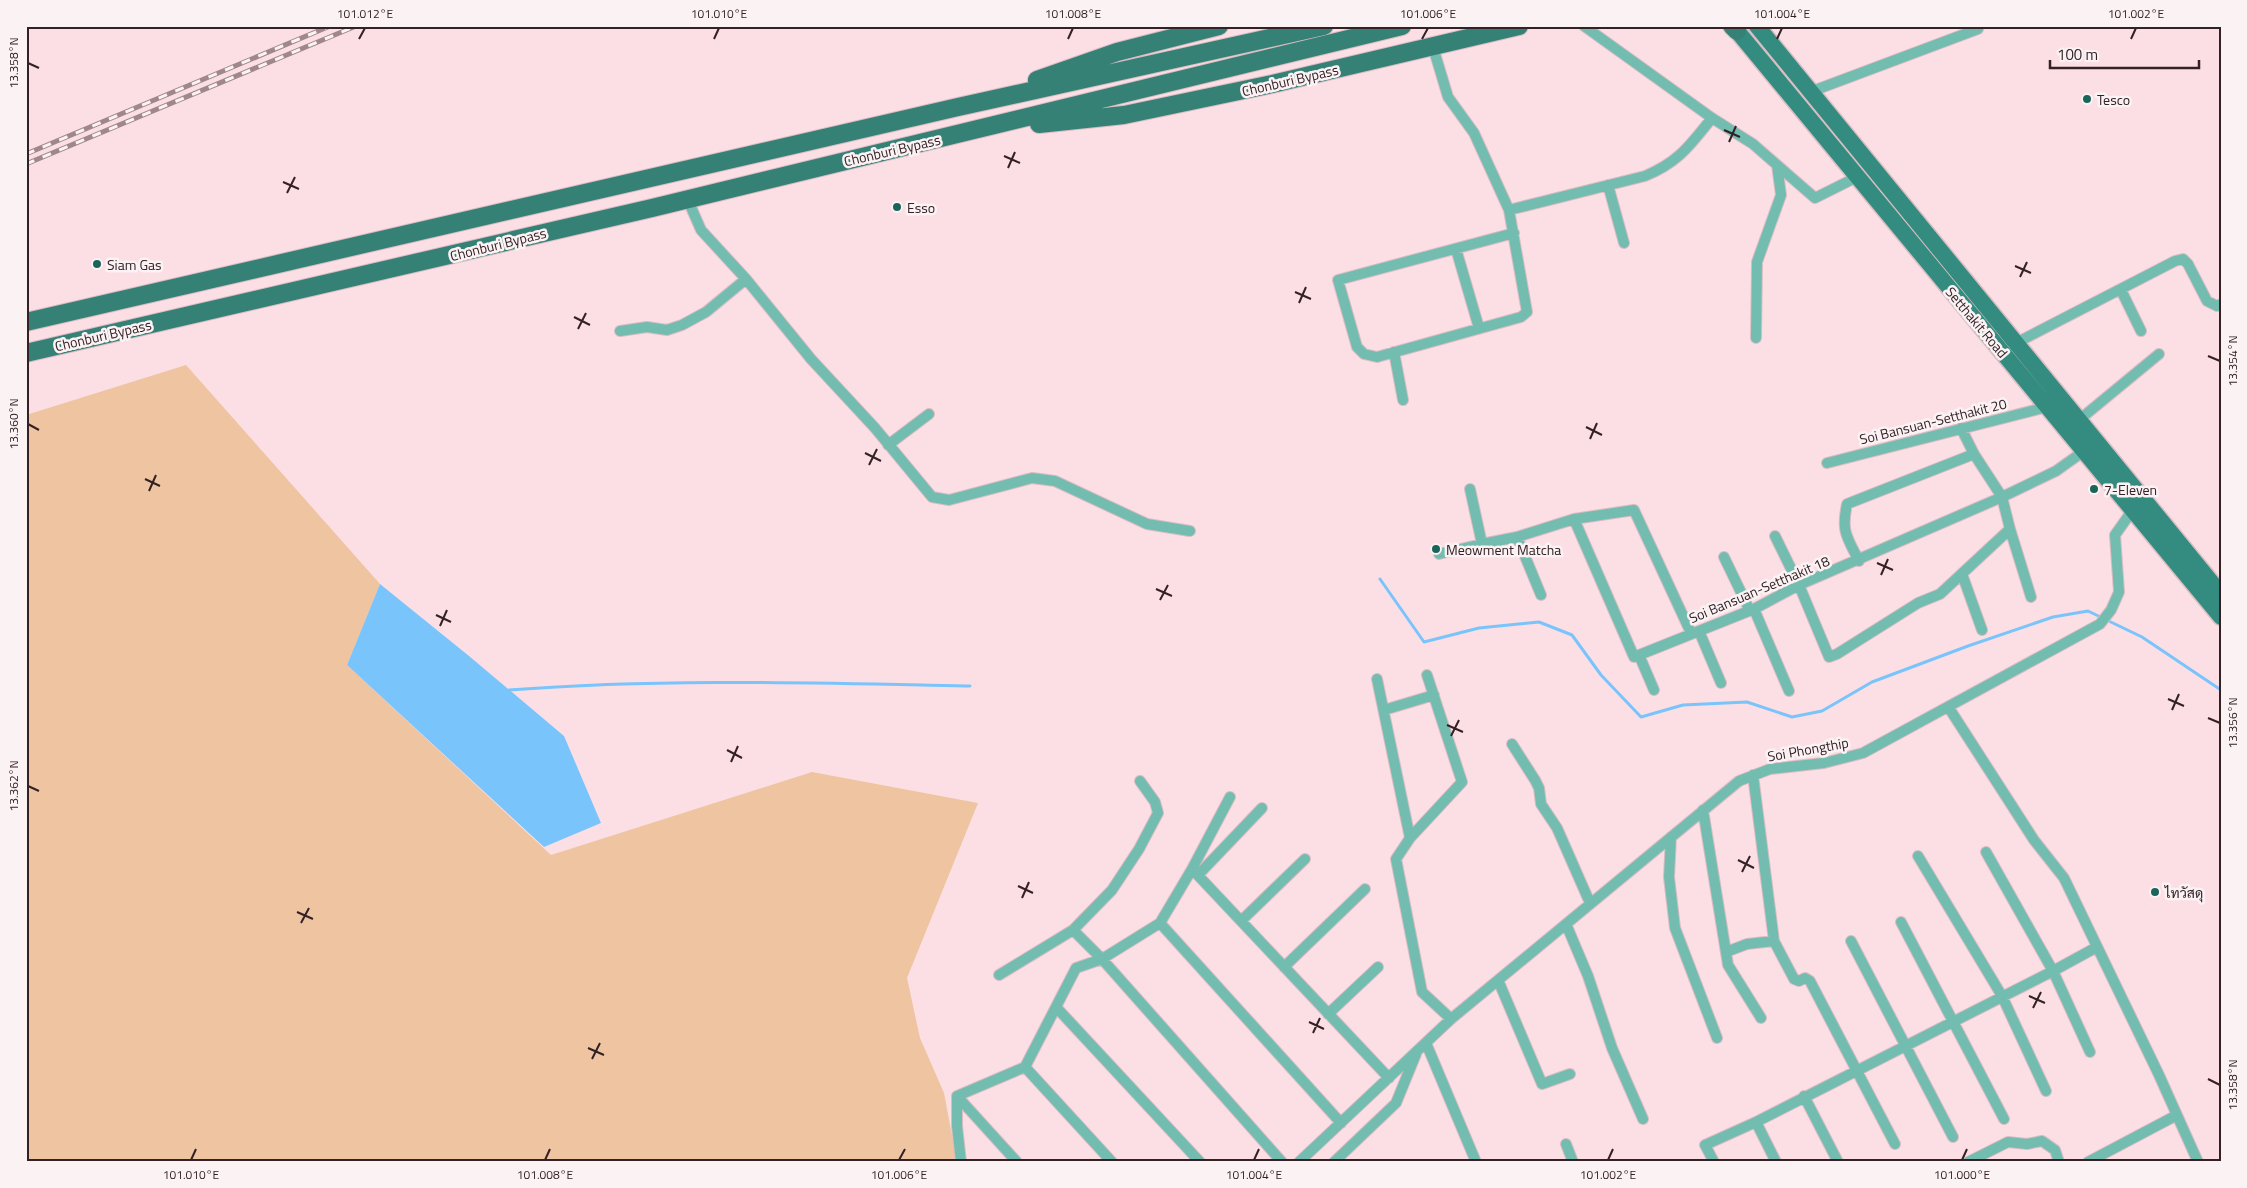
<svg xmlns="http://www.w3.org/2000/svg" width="2247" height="1188" font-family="'Titillium Web',Sarabun,sans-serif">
  <rect width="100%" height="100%" fill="#fcdfe5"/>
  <!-- green -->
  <path fill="#eec4a1" d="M 186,365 L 380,584 L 347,665 L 551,855 L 812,772 L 978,803 L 907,978 L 920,1038 L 944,1093 L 957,1162 L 26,1162 L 26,415 Z"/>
  <!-- water -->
  <path fill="#7ac4fc" d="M 380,584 L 469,656 L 564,736 L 601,823 L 544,847 L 347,665 Z"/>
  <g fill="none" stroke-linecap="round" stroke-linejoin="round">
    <!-- stream -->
    <path stroke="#7ac4fc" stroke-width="3" d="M 1380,579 L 1424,642 L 1479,628 L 1539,622 L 1572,635 L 1601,675 L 1641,717 L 1683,705 L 1747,702 L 1792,717 L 1822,711 L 1872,682 L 1968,646 L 2053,617 L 2088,611 L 2142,637 L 2221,690
      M 509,690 C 663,678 817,683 970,686"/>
    <defs>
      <path id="minor" d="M 1584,26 L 1712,118 L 1753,144 L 1815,198 L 1857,177
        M 1433,47 L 1448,97 L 1474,133 L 1509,210 L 1527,312 L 1521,317 L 1377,357 L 1364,354 L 1357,347 L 1338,280 L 1514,233
        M 1810,92 L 1978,29
        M 1608,185 L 1624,243
        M 687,198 L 701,230 L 746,279 L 811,359 L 875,428 L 932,497 L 949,500 L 1032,478 L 1055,481 L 1147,524 L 1190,531
        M 1509,210 L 1645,176 C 1679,162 1690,145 1712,118
        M 1456,249 L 1479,328
        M 2121,290 L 2141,331
        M 620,331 L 647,327 L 667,330 L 682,325 L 706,312 L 746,279
        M 1756,338 L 1757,262 L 1781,195 L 1777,165
        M 2016,343 L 2175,261 L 2183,259 L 2188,264 L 2207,301 L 2217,306 L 2221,304
        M 1394,352 L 1403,400
        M 2079,420 L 2159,354
        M 1961,428 L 1974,454
        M 888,445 L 929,414
        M 1827,463 L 2047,407
        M 1470,489 L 1482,544 L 1517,537 L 1574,519 L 1634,657 L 1754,609 L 1799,585 L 2002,497 L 2056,471 L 2084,451
        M 1574,519 L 1634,510 L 1691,633
        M 2010,529 L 2031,597
        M 1775,536 L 1799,585 L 1829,657 L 1837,654 L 1918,603 L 1940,594 L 2010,529 L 2002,497 L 1974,454 L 1847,504 C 1841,532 1847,537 1859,561
        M 1517,537 L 1541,595
        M 1439,554 L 1482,544
        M 1724,557 L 1750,611
        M 1962,574 L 1982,630
        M 1754,609 L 1789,691
        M 1699,631 L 1721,683
        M 1639,655 L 1654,690
        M 1427,675 L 1462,782 L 1410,838 L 1396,859 L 1422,992 L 1451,1019
        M 1377,679 L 1410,838
        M 1949,708 L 2034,840 L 2064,878 L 2159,1075 L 2198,1162
        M 1384,710 L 1434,695
        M 1512,744 L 1535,780 L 1539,788 L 1541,804 L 1557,828 L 1590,903
        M 1753,775 L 1774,941 L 1794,979 L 1799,981 L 1805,978 L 1810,981 L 1895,1144
        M 1703,810 L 1728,965 L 1761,1018
        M 1671,837 L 1669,877 L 1675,928 L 1717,1038
        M 1986,852 L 2053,971 L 2090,1052
        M 1918,856 L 2002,996 L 2046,1091
        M 1192,869 L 1389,1078
        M 1198,875 L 1262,808
        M 1241,921 L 1305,859
        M 1901,922 L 2004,1119
        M 1160,923 L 1341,1123
        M 1566,924 L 1588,976 L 1612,1048 L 1643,1119
        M 1073,930 L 1102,959 L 1282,1162
        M 1851,941 L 1953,1137
        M 1726,952 L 1747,944 L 1774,941
        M 1284,967 L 1365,889
        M 999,975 L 1073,930 L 1112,890 L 1139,849 L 1158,813 L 1155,802 L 1140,781
        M 1498,980 L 1542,1084 L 1570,1074
        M 1056,1007 L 1200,1162
        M 1328,1014 L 1378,967
        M 1426,1043 L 1476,1162
        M 1025,1067 L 1112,1162
        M 957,1096 L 1025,1067 L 1076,968 L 1102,959 L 1160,923 L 1192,869 L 1230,797
        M 957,1096 L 1017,1162
        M 957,1096 L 957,1126 L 961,1162
        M 1804,1096 L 1838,1162
        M 1756,1122 L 1776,1162
        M 1566,1144 L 1573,1162
        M 1299,1162 L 1451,1019 L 1739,781 L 1770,769 L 1824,763 L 1863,753 L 2100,624 L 2111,610 L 2119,592 L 2115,535 L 2132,511
        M 1334,1162 L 1396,1103 L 1416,1054
        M 1714,1162 L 1705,1145 L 1756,1122 L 2053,971 L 2097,947
        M 1968,1162 L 2008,1142 L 2027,1144 L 2042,1141 L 2055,1150 L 2059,1162
        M 2088,1162 L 2177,1115"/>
      <path id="primary" d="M 1733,26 L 2221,617
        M 1757,26 L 2221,594"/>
      <path id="trunk" d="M 1732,26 L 1737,31
        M 1037,80 L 1117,52 L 1219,26
        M 1039,124 L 1124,115 L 1272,84 L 1519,26
        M 26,322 L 958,107 L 1324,26
        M 26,353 L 652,208 L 1402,26"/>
    </defs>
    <!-- minor casing -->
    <use href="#minor" stroke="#d8bdc3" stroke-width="12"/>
    <!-- primary casing -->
    <use href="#primary" stroke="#d8bdc3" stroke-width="19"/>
    <!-- trunk casing -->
    <use href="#trunk" stroke="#d8bdc3" stroke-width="20"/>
    <!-- minor -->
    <use href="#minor" stroke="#73bdb0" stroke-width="10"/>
    <!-- primary -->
    <use href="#primary" stroke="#338c7f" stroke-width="16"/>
    <!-- trunk -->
    <use href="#trunk" stroke="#358176" stroke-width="18"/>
    <defs>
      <path id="rail" d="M 26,154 L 330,26
        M 26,164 L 356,26"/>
    </defs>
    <!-- rail casing -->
    <use href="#rail" stroke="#9f878c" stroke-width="5"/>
    <!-- rail -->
    <use href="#rail" stroke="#fbf2f4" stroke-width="3" stroke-dasharray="9" stroke-linecap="butt"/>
  </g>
  <!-- ticks -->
  <path fill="none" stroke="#332126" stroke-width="2" d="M 359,39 L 365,28M 714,39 L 719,28M 1068,39 L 1073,28M 1422,39 L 1428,28M 1777,39 L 1782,28M 2131,39 L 2136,28M 28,63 L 39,68M 1724,130 L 1740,137M 1729,142 L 1736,126M 1004,156 L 1020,163M 1008,168 L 1015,152M 283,182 L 299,189M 287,193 L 295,177M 2015,266 L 2031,273M 2020,277 L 2027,262M 1295,292 L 1311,299M 1299,303 L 1306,287M 574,317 L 590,325M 578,329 L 586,313M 2208,356 L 2220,361M 28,424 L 39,430M 1586,427 L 1602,435M 1590,439 L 1597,423M 865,453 L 881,461M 869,465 L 877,449M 145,479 L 160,486M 149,491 L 156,475M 1877,563 L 1893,570M 1881,575 L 1888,559M 1156,589 L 1172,596M 1160,600 L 1168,585M 436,615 L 451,622M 440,626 L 447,610M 2168,699 L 2184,706M 2172,710 L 2179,694M 2208,718 L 2220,723M 1447,725 L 1463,732M 1451,736 L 1459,720M 727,750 L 742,758M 731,762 L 738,746M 28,786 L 39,791M 1738,860 L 1754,868M 1742,872 L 1750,856M 1018,886 L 1033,893M 1022,898 L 1029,882M 297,912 L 313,919M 301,923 L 309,908M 2029,996 L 2045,1003M 2033,1008 L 2041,992M 1309,1022 L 1324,1029M 1313,1033 L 1320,1018M 588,1048 L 604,1055M 592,1059 L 600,1043M 2208,1079 L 2220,1085M 191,1160 L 196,1149M 545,1160 L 550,1149M 899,1160 L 905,1149M 1254,1160 L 1259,1149M 1608,1160 L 1613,1149M 1962,1160 L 1967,1149"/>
  <!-- markers -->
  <g fill="#1a645a" stroke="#fbf2f4" stroke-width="2">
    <circle cx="2087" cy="99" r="5"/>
    <circle cx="897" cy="207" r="5"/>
    <circle cx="97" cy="264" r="5"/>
    <circle cx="2094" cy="489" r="5"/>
    <circle cx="1436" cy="549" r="5"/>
    <circle cx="2155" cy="892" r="5"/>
  </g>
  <g text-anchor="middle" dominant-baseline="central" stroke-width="5" stroke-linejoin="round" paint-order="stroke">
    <!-- street labels -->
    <g font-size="14" fill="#332126" stroke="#fbf2f4">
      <text transform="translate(1290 80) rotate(-13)">Chonburi Bypass</text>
      <text transform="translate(892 150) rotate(-13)">Chonburi Bypass</text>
      <text transform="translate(498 244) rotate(-14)">Chonburi Bypass</text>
      <text transform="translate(1977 322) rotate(50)">Setthakit Road</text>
      <text transform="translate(103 335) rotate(-13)">Chonburi Bypass</text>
      <text transform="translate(1933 421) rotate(-14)">Soi Bansuan-Setthakit 20</text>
      <text transform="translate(1759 589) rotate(-23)">Soi Bansuan-Setthakit 18</text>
      <text transform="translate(1808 749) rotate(-10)">Soi Phongthip</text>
    </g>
    <!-- poi labels -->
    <g font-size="14" fill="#332126" stroke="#fbf2f4" text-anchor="start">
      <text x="2097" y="99">Tesco</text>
      <text x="907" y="207">Esso</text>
      <text x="107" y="264">Siam Gas</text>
      <text x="2104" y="489">7-Eleven</text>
      <text x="1446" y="549">Meowment Matcha</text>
      <text x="2165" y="892">ไทวัสดุ</text>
    </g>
  </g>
  <!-- border -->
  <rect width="2247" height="1188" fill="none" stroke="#fbf2f4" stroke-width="55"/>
  <!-- scale -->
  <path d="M2050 60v8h149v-8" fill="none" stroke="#332126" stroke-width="2.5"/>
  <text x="2057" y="60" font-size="15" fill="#332126" stroke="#fbf2f4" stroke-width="4" paint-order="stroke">100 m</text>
  <rect x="28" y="28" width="2192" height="1132" fill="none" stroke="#332126" stroke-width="2"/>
  <g font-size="12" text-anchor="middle" fill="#332126">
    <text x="365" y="18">101.012°E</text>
    <text x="719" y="18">101.010°E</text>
    <text x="1073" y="18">101.008°E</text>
    <text x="1428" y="18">101.006°E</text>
    <text x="1782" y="18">101.004°E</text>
    <text x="2136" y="18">101.002°E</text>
    <text transform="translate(14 63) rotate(-90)" y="4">13.358°N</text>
    <text transform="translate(2233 361) rotate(-90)" y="4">13.354°N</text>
    <text transform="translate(14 424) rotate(-90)" y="4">13.360°N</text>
    <text transform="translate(2233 723) rotate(-90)" y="4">13.356°N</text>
    <text transform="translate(14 786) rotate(-90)" y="4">13.362°N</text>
    <text transform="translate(2233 1085) rotate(-90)" y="4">13.358°N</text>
    <text x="191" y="1179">101.010°E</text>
    <text x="545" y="1179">101.008°E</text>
    <text x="899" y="1179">101.006°E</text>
    <text x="1254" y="1179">101.004°E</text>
    <text x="1608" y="1179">101.002°E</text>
    <text x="1962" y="1179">101.000°E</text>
  </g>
</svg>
